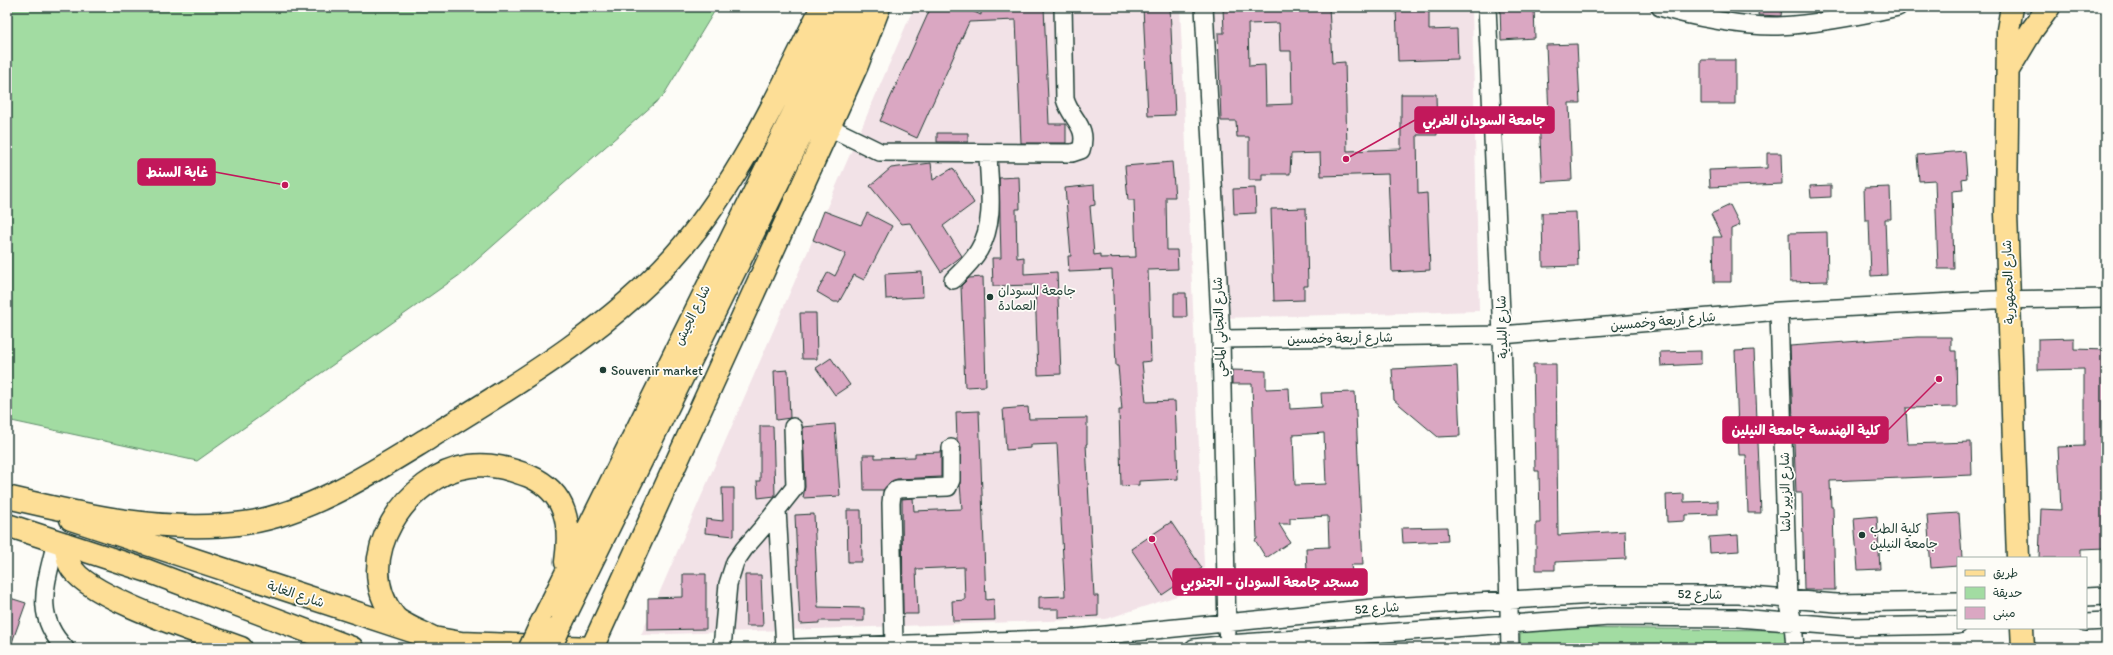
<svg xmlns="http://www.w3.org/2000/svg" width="2113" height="655" font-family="Itim,'Playpen Sans Arabic',sans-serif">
  <rect width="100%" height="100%" fill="#fdfcf7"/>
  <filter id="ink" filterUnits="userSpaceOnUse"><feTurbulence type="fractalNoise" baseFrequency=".025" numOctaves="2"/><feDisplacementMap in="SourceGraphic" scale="8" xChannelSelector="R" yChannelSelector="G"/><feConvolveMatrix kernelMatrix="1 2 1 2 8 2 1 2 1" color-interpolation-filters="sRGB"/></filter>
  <g filter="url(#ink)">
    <!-- built -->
    <path fill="#f2e2e7" d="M 914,7 L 1180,7 L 1205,587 L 1106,619 L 641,635 Z
      M 1212,7 L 1472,7 L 1479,311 L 1219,318 Z"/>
    <!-- green -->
    <path fill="#a2dca2" stroke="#608c6b" d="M 7,7 L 717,7 L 663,96 L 461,274 L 197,461 L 7,420 Z
      M 1520,628 L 1788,630 L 1789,648 L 1520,648 Z"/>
    <!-- building -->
    <path fill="#daa7c2" stroke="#1f3d34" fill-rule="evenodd" d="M 931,7 L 963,7 L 981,15 L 981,7 L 1044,7 L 1049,124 L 1066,124 L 1066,143 L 1021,143 L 1016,20 L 969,22 L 917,138 L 880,121 Z
      M 1143,7 L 1170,7 L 1175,115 L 1148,116 Z
      M 1223,7 L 1329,7 L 1332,63 L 1345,62 L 1347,151 L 1401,149 L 1401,94 L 1436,94 L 1437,135 L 1417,135 L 1418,194 L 1427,193 L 1430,270 L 1392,272 L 1388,174 L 1321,176 L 1320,153 L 1291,154 L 1290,174 L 1262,174 L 1262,180 L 1249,180 L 1249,137 L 1237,137 L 1236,121 L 1221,121 L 1218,33 L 1224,33 ZM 1279,23 L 1280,51 L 1291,51 L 1292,104 L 1266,105 L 1265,65 L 1249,66 L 1248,24 Z
      M 1396,7 L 1429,7 L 1429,30 L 1457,29 L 1458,59 L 1398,61 Z
      M 1500,7 L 1534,7 L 1535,38 L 1501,40 Z
      M 1759,7 L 1782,7 L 1781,16 L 1758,15 Z
      M 1577,44 L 1580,103 L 1569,103 L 1572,180 L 1542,182 L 1539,116 L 1549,116 L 1546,45 Z
      M 1701,60 L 1735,60 L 1735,104 L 1701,104 Z
      M 937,133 L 968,133 L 968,142 L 937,142 Z
      M 1965,151 L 1967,178 L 1962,179 L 1963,190 L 1952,191 L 1954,269 L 1938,269 L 1935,180 L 1919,181 L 1917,155 Z
      M 1767,153 L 1781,153 L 1782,184 L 1710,187 L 1709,170 L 1767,168 Z
      M 1172,162 L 1175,197 L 1166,197 L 1167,250 L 1177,250 L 1178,269 L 1148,270 L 1151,361 L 1142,362 L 1146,402 L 1175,401 L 1178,479 L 1139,481 L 1139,485 L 1121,486 L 1119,410 L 1122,410 L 1118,366 L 1116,366 L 1112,270 L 1069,272 L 1068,256 L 1071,256 L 1065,188 L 1094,185 L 1095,205 L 1090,206 L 1094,255 L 1100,254 L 1100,258 L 1136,257 L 1134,200 L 1128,200 L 1125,166 Z
      M 931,163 L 933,180 L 953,168 L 974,203 L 943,226 L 962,256 L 941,272 L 910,223 L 901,224 L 870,186 L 891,168 Z
      M 1019,177 L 1020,209 L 1016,209 L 1017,258 L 1024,257 L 1024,274 L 1057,272 L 1061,374 L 1038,375 L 1035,285 L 993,286 L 992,258 L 1001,258 L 999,178 Z
      M 1831,185 L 1831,197 L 1811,198 L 1810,186 Z
      M 1890,187 L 1891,219 L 1885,219 L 1887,275 L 1871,276 L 1869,220 L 1865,220 L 1864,188 Z
      M 1255,188 L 1256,213 L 1234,214 L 1233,189 Z
      M 1730,205 L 1740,225 L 1731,229 L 1731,282 L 1714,282 L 1713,237 L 1722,237 L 1711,214 Z
      M 1306,208 L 1308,286 L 1304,286 L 1304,300 L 1274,301 L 1271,209 Z
      M 824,211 L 861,225 L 867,213 L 892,226 L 864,280 L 854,275 L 839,302 L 834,302 L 817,292 L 828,272 L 835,276 L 846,254 L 813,240 Z
      M 1576,212 L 1578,266 L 1543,267 L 1542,213 Z
      M 1827,232 L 1828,281 L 1790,282 L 1789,233 Z
      M 922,272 L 923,297 L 886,299 L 885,274 Z
      M 983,277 L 986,386 L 965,387 L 961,286 L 969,278 Z
      M 1174,293 L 1186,293 L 1187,317 L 1174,317 Z
      M 800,313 L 816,313 L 817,359 L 802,359 Z
      M 1917,337 L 1951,337 L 1951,351 L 1956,351 L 1957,407 L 1906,408 L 1908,444 L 1971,442 L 1972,475 L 1830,481 L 1831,507 L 1833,507 L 1835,590 L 1804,590 L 1802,493 L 1796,493 L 1790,346 Z
      M 2074,338 L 2074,349 L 2106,350 L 2106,548 L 2081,549 L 2081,558 L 2039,558 L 2041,509 L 2061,510 L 2058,447 L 2084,446 L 2084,369 L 2038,370 L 2038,339 Z
      M 1754,350 L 1761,513 L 1748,513 L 1746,455 L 1739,455 L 1735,351 Z
      M 1701,351 L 1701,364 L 1661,366 L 1660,352 Z
      M 831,358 L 850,385 L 835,395 L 816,368 Z
      M 1533,364 L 1556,364 L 1558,535 L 1625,531 L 1626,559 L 1555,562 L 1555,570 L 1536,570 L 1536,523 L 1540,523 L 1539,471 L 1535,471 Z
      M 1457,366 L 1460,436 L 1438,437 L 1394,400 L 1392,369 Z
      M 788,370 L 790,418 L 776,420 L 774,371 Z
      M 1232,370 L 1266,371 L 1266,389 L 1289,388 L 1290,409 L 1322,407 L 1321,393 L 1355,392 L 1363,565 L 1351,565 L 1352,572 L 1307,573 L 1306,548 L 1329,547 L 1328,516 L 1290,518 L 1290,524 L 1279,524 L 1290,542 L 1266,558 L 1255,540 L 1257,539 L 1252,384 L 1232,384 ZM 1324,433 L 1326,484 L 1295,485 L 1293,435 Z
      M 1028,407 L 1029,419 L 1087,418 L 1087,444 L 1086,444 L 1094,596 L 1098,596 L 1098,616 L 1059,618 L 1059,609 L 1039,609 L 1039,597 L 1065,596 L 1057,444 L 1031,445 L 1031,448 L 1006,450 L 1003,409 Z
      M 979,411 L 986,600 L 994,599 L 995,620 L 953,621 L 952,601 L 965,600 L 964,567 L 916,569 L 918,614 L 903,614 L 902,499 L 913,498 L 914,511 L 962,509 L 960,484 L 961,448 L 957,440 L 956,412 Z
      M 835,424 L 840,496 L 803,498 L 805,487 L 803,427 Z
      M 760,426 L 773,426 L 775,496 L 758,498 L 757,481 L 760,481 Z
      M 941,452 L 941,477 L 897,479 L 890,482 L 884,490 L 864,490 L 863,455 L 875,455 L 875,458 L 915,457 L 915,453 Z
      M 722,488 L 734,488 L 734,536 L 705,533 L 706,519 L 723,521 Z
      M 1684,494 L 1684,502 L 1718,501 L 1718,514 L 1685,515 L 1685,521 L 1667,522 L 1666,495 Z
      M 847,510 L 861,510 L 862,562 L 848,562 Z
      M 1959,513 L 1962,558 L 1958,558 L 1958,566 L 1931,568 L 1927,515 Z
      M 814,514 L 818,607 L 864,608 L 864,621 L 819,621 L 819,623 L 800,624 L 795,515 Z
      M 1877,516 L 1880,569 L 1858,570 L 1854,518 Z
      M 1171,522 L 1202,568 L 1162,595 L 1131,549 Z
      M 1447,527 L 1448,541 L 1403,543 L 1402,528 Z
      M 1738,535 L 1739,551 L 1710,553 L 1709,537 Z
      M 683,574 L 706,574 L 706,629 L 648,630 L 648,598 L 683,597 Z
      M 745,575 L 761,575 L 763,626 L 746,626 Z
      M 7,597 L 26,603 L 10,648 L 7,648 Z"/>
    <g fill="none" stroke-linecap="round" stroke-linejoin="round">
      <defs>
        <path id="minor" d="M 1204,7 L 1221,339 L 1227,632
          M 1487,7 L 1502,335 L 1510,648
          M 1660,7 C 1690,17 1747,27 1778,26 C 1818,24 1859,16 1898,7
          M 829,127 L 880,152 L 1072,153 L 1081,150 C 1089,126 1071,120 1065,99 L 1063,7
          M 953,280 C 962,271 972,262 979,250 C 996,222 989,185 988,154
          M 1779,311 L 1788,600 L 1793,623 L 1795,648
          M 1221,339 L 1502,335 L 1779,311 L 1993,300 L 2106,298
          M 777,510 L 785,648
          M 56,541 C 47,582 32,614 65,648
          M 2086,597 L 2106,596
          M 2086,622 L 2106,621
          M 894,645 L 891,503 L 892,494 L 897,489 L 948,487 L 951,480 L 951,448
          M 722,648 L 728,584 L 735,562 L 744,549 L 764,526 L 795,487 L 793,427
          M 796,648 L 1076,638 L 1373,608 L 1595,595 L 1739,595 L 1836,603 L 1958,601
          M 1194,648 L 1228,644 L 1609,617 L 1738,618 L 1850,627 L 1958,625"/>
        <path id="major" d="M 2012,7 L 2008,30 L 2006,213 L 2018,558
          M 2008,70 L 2032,30 L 2049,7
          M 71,519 L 433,638 L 461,643 L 592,648
          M 7,525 L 148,571 L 352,648
          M 2022,628 L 2023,648"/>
        <path id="highway" d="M 7,497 C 84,515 165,534 245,523 C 309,514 375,471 429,438 C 516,385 617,325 683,246 C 742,176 781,89 822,7
          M 65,544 C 67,551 67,559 70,565 C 84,597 207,635 241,648
          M 562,622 L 843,50 L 867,7
          M 541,624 L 846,7
          M 433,638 C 424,633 400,624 394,616 C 349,560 407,474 470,466 C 491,463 510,469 529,476 C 568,493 571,526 566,562
          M 592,648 L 829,127 L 857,65 L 879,7"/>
      </defs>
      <!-- minor casing -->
      <use href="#minor" stroke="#1f3d34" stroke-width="20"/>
      <!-- major casing -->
      <use href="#major" stroke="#1f3d34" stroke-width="25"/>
      <!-- highway casing -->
      <use href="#highway" stroke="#1f3d34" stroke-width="25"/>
      <!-- minor -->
      <use href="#minor" stroke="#fdfcf7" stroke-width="17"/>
      <!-- major -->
      <use href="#major" stroke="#fdde96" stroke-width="22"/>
      <!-- highway -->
      <use href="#highway" stroke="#fdde96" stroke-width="22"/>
      <defs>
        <path id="highway-bridge" d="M 530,648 L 541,624
          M 550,648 L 562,622"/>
      </defs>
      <!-- highway-bridge casing -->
      <use href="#highway-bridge" stroke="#1f3d34" stroke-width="25" stroke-linecap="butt"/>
      <!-- highway-bridge -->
      <use href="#highway-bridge" stroke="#fdde96" stroke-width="22"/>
    </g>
  </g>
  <!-- markers -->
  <g fill="#1f3d34" stroke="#fdfcf7" stroke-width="1.5">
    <circle cx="990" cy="297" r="4"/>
    <circle cx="603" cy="370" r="4"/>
    <circle cx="1862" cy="535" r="4"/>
  </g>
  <g text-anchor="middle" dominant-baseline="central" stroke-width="3.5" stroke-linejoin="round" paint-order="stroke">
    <!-- street labels -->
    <g font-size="13" fill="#1f3d34" stroke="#fdfcf7">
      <text transform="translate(2008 282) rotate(-92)">شارع الجمهورية</text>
      <text transform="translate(692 315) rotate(-64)">شارع الجيش</text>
      <text transform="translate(1663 321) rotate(-5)">شارع أربعة وخمسين</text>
      <text transform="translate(1219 327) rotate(-92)">شارع التجاني الماحي</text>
      <text transform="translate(1502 327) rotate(-92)">شارع البلدية</text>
      <text transform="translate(1340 338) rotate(-1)">شارع أربعة وخمسين</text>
      <text transform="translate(1785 492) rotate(-91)">شارع الزبير باشا</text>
      <text transform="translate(296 594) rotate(18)">شارع الغابة</text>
      <text transform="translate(1700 594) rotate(1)">شارع 52</text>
      <text transform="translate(1377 608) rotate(-4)">شارع 52</text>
    </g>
    <!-- poi labels -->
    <g font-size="13" fill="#1f3d34" stroke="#fdfcf7" text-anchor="start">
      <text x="998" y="290">جامعة السودان<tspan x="998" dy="15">العمادة</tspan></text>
      <text x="611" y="370">Souvenir market</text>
      <text x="1870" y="528">كلية الطب<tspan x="1870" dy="15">جامعة النيلين</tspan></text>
    </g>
  </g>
  <!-- callouts -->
  <path fill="none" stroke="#c2185b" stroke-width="1.5" d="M1346 159L1415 120M285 185L215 172M1939 379L1888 430M1152 539L1173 582"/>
  <g fill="#c2185b" stroke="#fdfcf7" stroke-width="1.5">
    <circle cx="1346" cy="159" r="4"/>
    <circle cx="285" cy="185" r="4"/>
    <circle cx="1939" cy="379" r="4"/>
    <circle cx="1152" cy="539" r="4"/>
  </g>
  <g fill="#c2185b" stroke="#c2185b" stroke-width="1.5">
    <rect x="1415" y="107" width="139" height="26" rx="4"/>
    <rect x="138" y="159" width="77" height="26" rx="4"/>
    <rect x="1723" y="417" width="165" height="26" rx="4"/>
    <rect x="1173" y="569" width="194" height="26" rx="4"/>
  </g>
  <g font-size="14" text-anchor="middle" font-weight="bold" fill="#fff">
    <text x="1484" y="125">جامعة السودان الغربي</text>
    <text x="177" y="177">غابة السنط</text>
    <text x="1806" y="435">كلية الهندسة جامعة النيلين</text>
    <text x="1270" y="587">مسجد جامعة السودان - الجنوبي</text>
  </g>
  <!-- margin -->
  <rect width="2113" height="655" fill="none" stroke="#fdfcf7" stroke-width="24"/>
  <rect x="12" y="12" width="2089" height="631" fill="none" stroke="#1f3d34" stroke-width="1.5" filter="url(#ink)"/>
  <!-- legend -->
  <rect x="1957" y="557" width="130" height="72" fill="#fdfcf7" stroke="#a4b0a9"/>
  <rect x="1965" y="570" width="20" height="6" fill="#fdde96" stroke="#a4b0a9"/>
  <text x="1993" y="577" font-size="12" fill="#1f3d34">طريق</text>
  <rect x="1965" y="587" width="20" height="12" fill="#a2dca2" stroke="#a4b0a9"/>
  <text x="1993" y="597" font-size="12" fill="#1f3d34">حديقة</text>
  <rect x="1965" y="607" width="20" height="12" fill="#daa7c2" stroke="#a4b0a9"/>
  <text x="1993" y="617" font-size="12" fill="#1f3d34">مبنى</text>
</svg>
